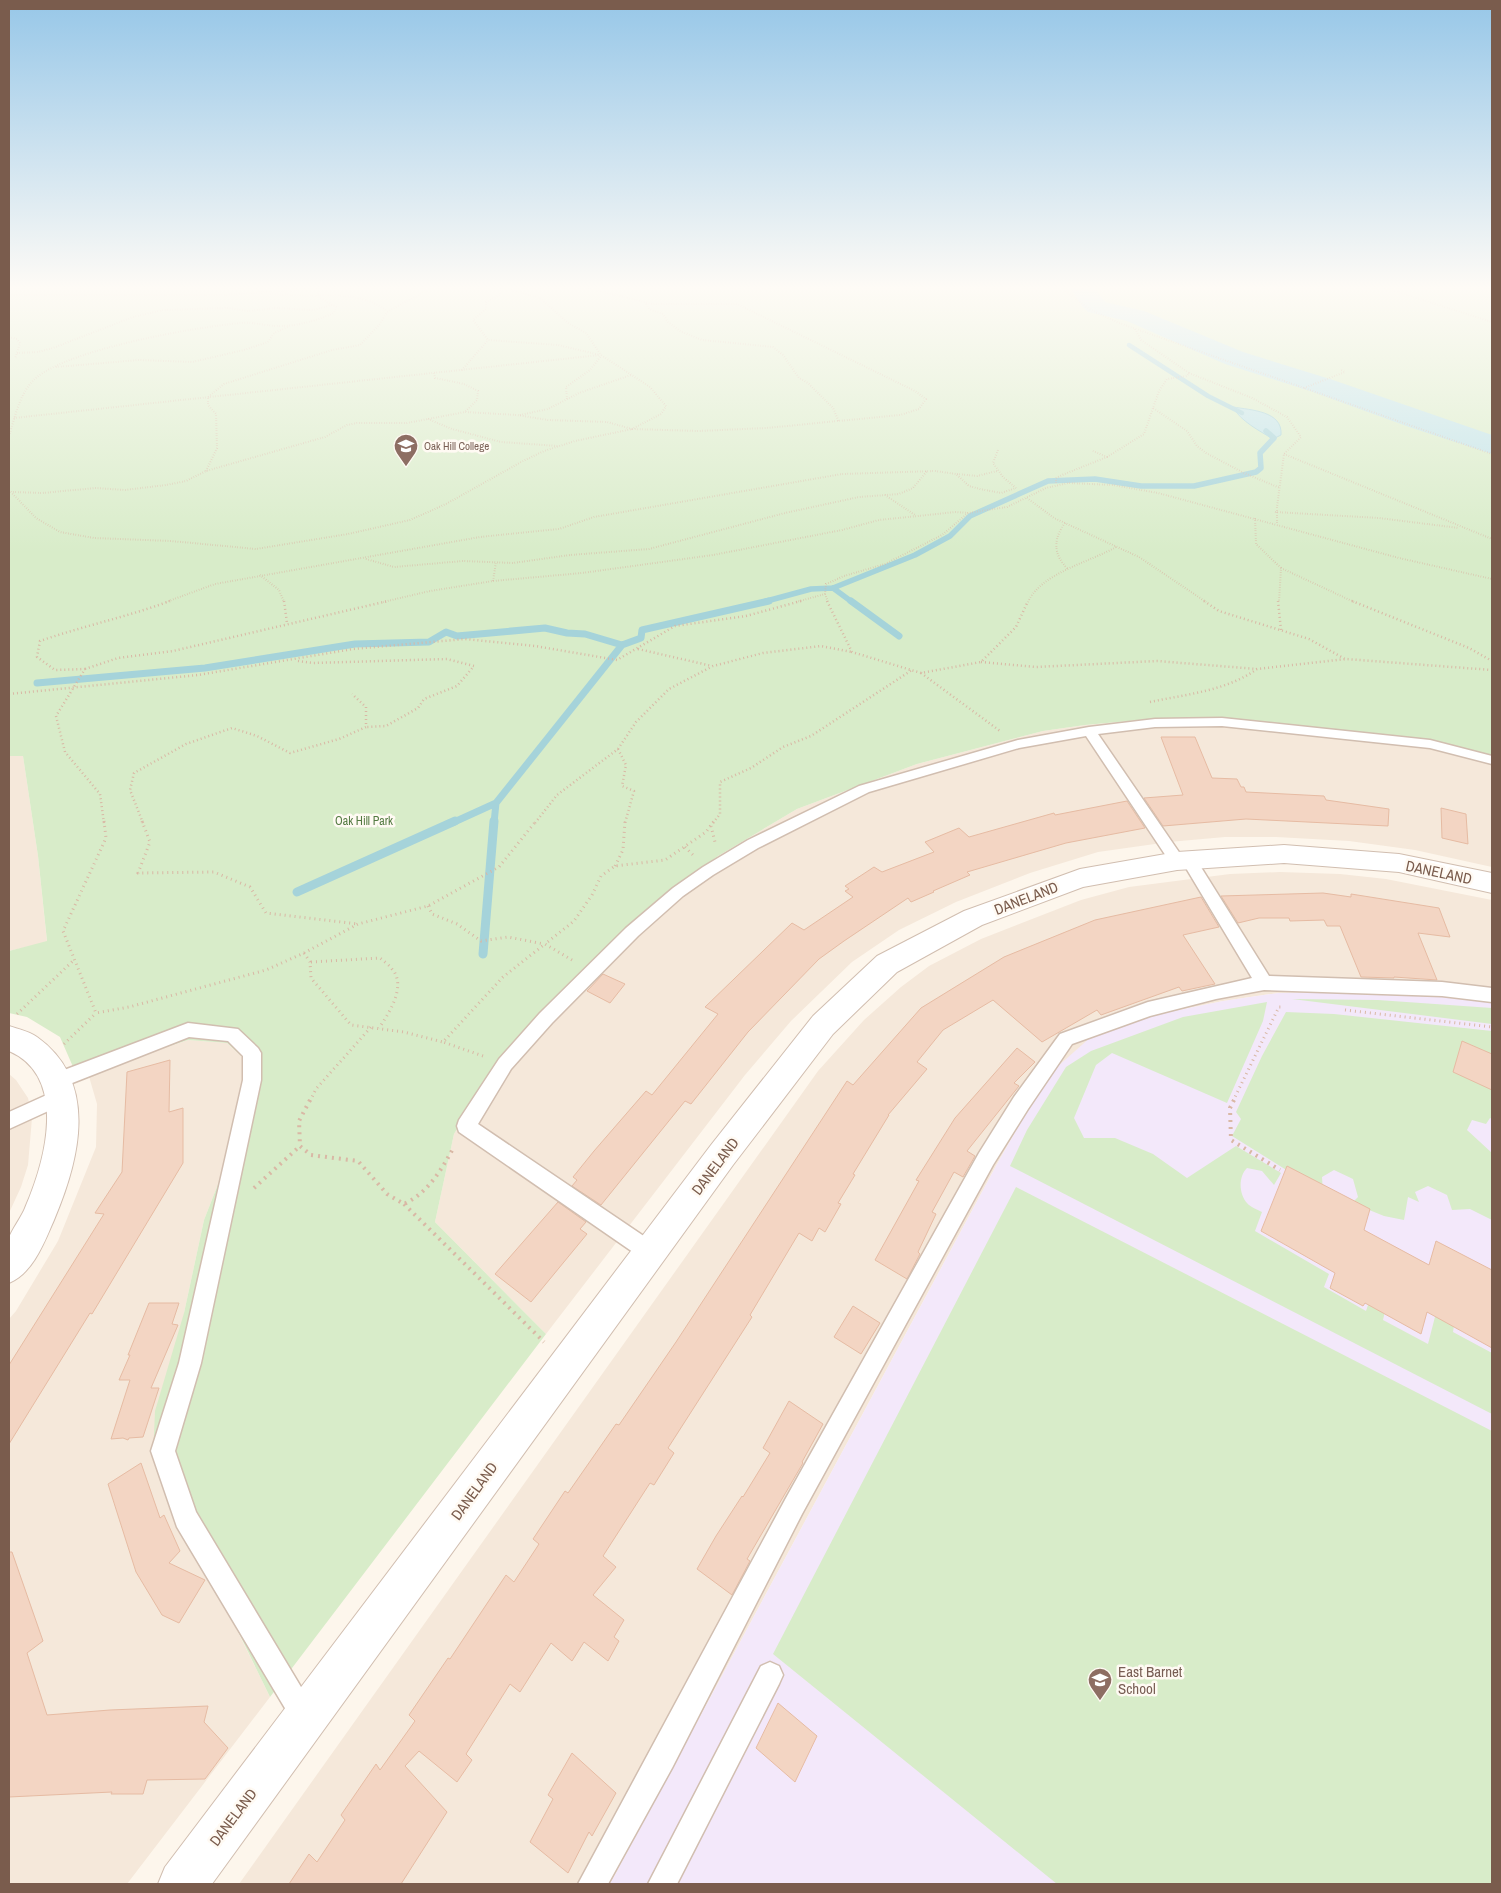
<svg xmlns="http://www.w3.org/2000/svg" width="1501" height="1893" font-family="'Archivo Narrow',sans-serif">
  <rect width="100%" height="100%" fill="#fdf6ec"/>
  <!-- residential -->
  <path fill="#f5e8da" d="M 1151,719 L 1224,719 L 1430,741 L 1492,757 L 1492,867 L 1415,850 L 1349,841 L 1276,837 L 1225,837 L 1169,842 L 1098,852 L 1030,873 L 956,902 L 899,930 L 852,962 L 791,1021 L 745,1075 L 546,1334 L 435,1222 L 454,1134 L 499,1059 L 590,963 L 631,924 L 671,890 L 718,856 L 797,809 L 917,764 L 1043,731 L 1085,725 Z
    M 9,756 L 23,756 L 38,856 L 47,942 L 9,951 Z
    M 1280,872 L 1340,874 L 1386,879 L 1492,900 L 1492,999 L 1443,994 L 1339,992 L 1278,993 L 1223,1001 L 1150,1016 L 1048,1075 L 997,1164 L 610,1884 L 239,1884 L 818,1071 L 864,1020 L 901,987 L 929,966 L 981,939 L 1081,900 L 1129,887 L 1230,874 Z
    M 188,1040 L 227,1043 L 248,1062 L 227,1161 L 204,1220 L 184,1313 L 195,1545 L 270,1697 L 127,1884 L 10,1884 L 9,1319 L 16,1311 L 58,1241 L 96,1147 L 97,1104 L 88,1073 Z
    M 9,1074 L 16,1080 L 28,1098 L 32,1118 L 28,1165 L 21,1187 L 9,1213 Z"/>
  <!-- education -->
  <path fill="#f3e8fa" d="M 1339,992 L 1443,994 L 1492,999 L 1492,1884 L 610,1884 L 997,1164 L 1048,1075 L 1092,1036 L 1150,1016 L 1223,1001 L 1278,993 Z"/>
  <!-- green -->
  <path fill="#d8ecc9" d="M 9,288 L 1492,288 L 1492,757 L 1430,741 L 1224,719 L 1151,719 L 1085,725 L 1043,731 L 917,764 L 797,809 L 718,856 L 671,890 L 590,963 L 499,1059 L 454,1134 L 435,1222 L 546,1334 L 270,1697 L 153,1457 L 155,1411 L 184,1313 L 204,1220 L 227,1161 L 248,1062 L 227,1043 L 188,1040 L 77,1076 L 60,1037 L 27,1017 L 9,1013 L 9,951 L 47,941 L 38,856 L 23,756 L 9,756 Z
    M 1292,999 L 1378,1000 L 1492,1008 L 1492,1024 Z
    M 1267,1002 L 1263,1021 L 1227,1103 L 1112,1053 L 1096,1065 L 1074,1118 L 1084,1138 L 1115,1138 L 1153,1154 L 1187,1178 L 1236,1146 L 1281,1173 L 1274,1185 L 1262,1171 L 1247,1168 C 1238,1177 1239,1194 1247,1203 C 1250,1207 1258,1210 1262,1212 L 1255,1231 L 1329,1274 L 1324,1287 L 1366,1311 L 1370,1299 L 1386,1307 L 1383,1320 L 1428,1344 L 1437,1309 L 1455,1319 L 1453,1332 L 1492,1353 L 1492,1414 L 1010,1166 L 1027,1130 L 1066,1067 L 1091,1051 L 1183,1017 Z
    M 1286,1012 L 1334,1014 L 1492,1031 L 1492,1119 L 1490,1118 L 1486,1124 L 1472,1120 L 1467,1130 L 1492,1153 L 1492,1220 L 1470,1209 L 1452,1210 L 1447,1195 L 1428,1186 L 1415,1192 L 1419,1202 L 1408,1197 L 1404,1220 L 1384,1216 L 1352,1203 L 1358,1197 L 1353,1179 L 1334,1170 L 1322,1177 L 1323,1193 L 1232,1136 L 1241,1119 L 1236,1112 L 1262,1056 Z
    M 1016,1187 L 1492,1431 L 1492,1884 L 1057,1884 L 773,1654 Z"/>
  <!-- water -->
  <path fill="#bfe3e8" stroke="#a5d3da" d="M 1233,407 C 1251,410 1283,411 1281,435 L 1273,439 C 1260,431 1240,421 1233,407 Z"/>
  <g fill="none" stroke-linecap="round" stroke-linejoin="round">
    <!-- stream-far3 -->
    <path stroke="#a5d3da" stroke-width="4.5" d="M 1129,345 L 1208,396 L 1242,413"/>
    <!-- stream-far2 -->
    <path stroke="#a5d3da" stroke-width="5.5" d="M 833,588 L 852,602
      M 763,602 L 811,589 L 833,588 L 915,555 L 950,536 L 970,516 L 1048,481 L 1095,479 L 1141,486 L 1194,486 L 1256,472 L 1261,468 L 1260,453 L 1274,438 L 1266,431"/>
    <!-- stream-far1 -->
    <path stroke="#a5d3da" stroke-width="7" d="M 851,601 L 899,636
      M 37,683 L 205,668 L 355,644 L 429,642 L 446,632 L 457,636 L 545,628 L 567,633 L 585,634 L 622,645 L 641,638 L 642,630 L 769,601
      M 452,823 L 496,803
      M 494,823 L 496,803 L 622,645"/>
    <!-- stream -->
    <path stroke="#a5d3da" stroke-width="9" d="M 297,892 L 455,821
      M 483,954 L 494,821"/>
    <!-- river -->
    <path fill="#bfe3e8" fill-rule="evenodd" d="M 1070,288 L 1094,288 L 1105,302 L 1144,311 L 1243,352 L 1333,380 L 1492,435 L 1492,454 L 1409,427 L 1313,392 L 1225,364 L 1127,321 L 1088,312 L 1082,306 Z"/>
  </g>
  <!-- building -->
  <path fill="#f3d5c3" stroke="#e6bba3" d="M 1161,737 L 1195,737 L 1212,778 L 1237,779 L 1241,787 L 1244,787 L 1246,792 L 1324,796 L 1326,800 L 1389,809 L 1388,826 L 1246,819 L 1163,826 L 1144,798 L 1183,795 Z
    M 1127,801 L 1145,828 L 1066,843 L 967,872 L 970,875 L 933,891 L 934,892 L 911,902 L 908,898 L 844,941 L 819,959 L 748,1032 L 691,1104 L 685,1101 L 601,1205 L 572,1186 L 577,1180 L 573,1177 L 594,1151 L 646,1091 L 652,1095 L 718,1014 L 705,1007 L 792,923 L 804,930 L 853,897 L 845,891 L 849,889 L 845,886 L 874,867 L 882,872 L 934,852 L 925,842 L 959,828 L 969,837 L 1054,813 L 1055,815 Z
    M 1441,808 L 1466,814 L 1468,844 L 1442,838 Z
    M 1323,893 L 1351,897 L 1351,894 L 1439,908 L 1450,937 L 1418,933 L 1437,980 L 1394,977 L 1394,978 L 1361,977 L 1340,926 L 1327,926 L 1324,920 L 1290,921 L 1289,918 L 1259,918 L 1238,923 L 1221,896 Z
    M 1201,897 L 1219,927 L 1183,935 L 1215,984 L 1182,991 L 1179,987 L 1101,1015 L 1097,1010 L 1042,1042 L 993,1000 L 943,1030 L 917,1062 L 927,1069 L 888,1115 L 889,1115 L 853,1174 L 855,1175 L 838,1203 L 841,1204 L 825,1232 L 819,1228 L 812,1241 L 799,1233 L 750,1315 L 752,1317 L 668,1448 L 674,1453 L 654,1485 L 650,1483 L 603,1556 L 616,1567 L 593,1595 L 624,1620 L 614,1637 L 619,1641 L 608,1661 L 584,1642 L 572,1661 L 551,1643 L 520,1692 L 510,1684 L 466,1754 L 472,1760 L 457,1782 L 419,1751 L 405,1766 L 447,1812 L 401,1884 L 289,1884 L 309,1854 L 317,1862 L 345,1820 L 341,1815 L 376,1764 L 380,1770 L 415,1721 L 409,1715 L 448,1658 L 450,1659 L 506,1575 L 514,1582 L 539,1544 L 533,1539 L 565,1491 L 568,1493 L 616,1424 L 619,1425 L 676,1342 L 847,1081 L 853,1085 L 921,1008 L 1004,957 L 1095,920 Z
    M 603,974 L 625,984 L 610,1003 L 587,991 Z
    M 1462,1041 L 1492,1054 L 1492,1090 L 1453,1072 Z
    M 1017,1048 L 1035,1062 L 1014,1083 L 1019,1086 L 967,1151 L 975,1156 L 963,1177 L 954,1172 L 932,1212 L 936,1214 L 918,1252 L 920,1254 L 907,1279 L 875,1260 L 919,1181 L 916,1180 L 955,1118 Z
    M 170,1060 L 169,1112 L 183,1108 L 183,1163 L 92,1314 L 90,1313 L 9,1444 L 9,1365 L 104,1214 L 95,1213 L 122,1172 L 127,1072 Z
    M 1287,1166 L 1370,1209 L 1364,1230 L 1429,1265 L 1436,1241 L 1492,1270 L 1492,1348 L 1427,1312 L 1421,1334 L 1365,1303 L 1363,1306 L 1330,1288 L 1335,1273 L 1261,1231 Z
    M 558,1202 L 586,1222 L 580,1229 L 587,1234 L 531,1302 L 495,1274 Z
    M 149,1303 L 179,1303 L 172,1324 L 178,1325 L 151,1388 L 159,1388 L 143,1437 L 129,1438 L 128,1440 L 123,1438 L 111,1439 L 130,1380 L 119,1380 L 130,1355 L 128,1355 Z
    M 853,1306 L 880,1323 L 861,1354 L 834,1337 Z
    M 789,1401 L 823,1424 L 802,1462 L 803,1463 L 747,1559 L 750,1561 L 732,1595 L 697,1569 L 716,1536 L 742,1496 L 743,1497 L 770,1453 L 763,1448 Z
    M 141,1463 L 160,1518 L 164,1515 L 180,1551 L 169,1563 L 205,1580 L 179,1623 L 162,1615 L 136,1572 L 108,1484 Z
    M 9,1552 L 12,1552 L 43,1641 L 27,1653 L 47,1715 L 110,1710 L 208,1706 L 204,1722 L 228,1748 L 205,1779 L 147,1780 L 143,1794 L 111,1794 L 112,1792 L 9,1797 Z
    M 778,1703 L 817,1736 L 795,1782 L 756,1748 Z
    M 572,1753 L 616,1793 L 592,1836 L 589,1832 L 568,1873 L 530,1842 L 553,1799 L 548,1795 Z"/>
  <g fill="none" stroke-linecap="round" stroke-linejoin="round">
    <defs>
      <path id="service" d="M 1222,718 L 1430,740 L 1492,756 L 1492,764 L 1430,748 L 1222,726 L 1155,727 L 1098,734 L 1183,858 L 1189,855 L 1194,856 L 1269,976 L 1442,982 L 1492,988 L 1492,1002 L 1442,996 L 1264,990 L 1216,999 L 1150,1016 L 1072,1044 L 1028,1109 L 993,1165 L 802,1514 L 672,1768 L 608,1884 L 578,1884 L 786,1498 L 979,1153 L 1014,1097 L 1060,1034 L 1148,1002 L 1252,978 L 1183,863 L 1177,866 L 1172,865 L 1086,736 L 1019,748 L 869,792 L 758,848 L 713,875 L 683,896 L 638,936 L 552,1023 L 511,1069 L 478,1124 L 657,1245 L 660,1252 L 657,1259 L 650,1262 L 643,1259 L 459,1132 L 457,1126 L 459,1120 L 499,1059 L 540,1013 L 626,928 L 673,888 L 703,867 L 748,840 L 859,786 L 1018,740 L 1089,727 L 1155,719 Z
        M 188,1023 L 238,1029 L 258,1048 L 261,1053 L 261,1080 L 201,1363 L 175,1451 L 196,1512 L 313,1707 L 317,1716 L 313,1725 L 304,1729 L 295,1725 L 177,1527 L 151,1451 L 179,1363 L 243,1080 L 243,1056 L 228,1041 L 189,1037 L 57,1089 L 51,1087 L 48,1081 L 51,1075 Z
        M 62,1088 L 68,1090 L 71,1096 L 68,1102 L 9,1129 L 9,1112 Z
        M 770,1662 L 779,1666 L 783,1675 L 779,1684 L 677,1884 L 648,1884 L 761,1666 Z"/>
      <path id="minor" d="M 1284,845 L 1399,854 L 1492,873 L 1492,893 L 1399,872 L 1284,863 L 1177,870 L 1083,887 L 982,925 L 897,972 L 833,1034 L 733,1165 L 212,1884 L 158,1884 L 165,1867 L 711,1145 L 813,1016 L 877,956 L 964,911 L 1080,869 L 1177,852 Z
        M 9,1026 C 18,1029 29,1031 37,1037 C 100,1082 79,1161 54,1220 C 44,1243 33,1273 9,1283 C 8,1272 6,1248 9,1238 C 11,1231 22,1216 25,1208 C 45,1162 69,1077 9,1051 Z"/>
    </defs>
    <!-- service casing -->
    <use href="#service" stroke="#d1beb0" stroke-width="3"/>
    <!-- minor casing -->
    <use href="#minor" stroke="#d1beb0" stroke-width="2"/>
    <!-- path-far3 -->
    <path stroke="#d9b8a5" stroke-width="2" stroke-dasharray="0.5 2" stroke-linecap="butt" d="M 256,288 L 262,294
      M 500,288 L 500,295 L 486,302 L 486,309 L 473,320 L 488,340 L 558,345 L 600,355
      M 1062,288 L 1089,309 L 1119,323 L 1492,454
      M 1385,288 L 1492,322
      M 270,294 L 317,296
      M 9,295 L 226,295 L 320,288
      M 318,295 C 341,295 368,296 387,311
      M 646,304 L 649,309 L 663,314 L 668,322 L 680,331 L 702,340 L 773,347 L 783,355 L 799,378 L 808,383 L 833,408 L 839,422
      M 1135,329 L 1141,340 L 1189,373 L 1187,376 L 1167,379 L 1159,391 L 1153,408 L 1187,431 L 1197,446 L 1206,453 L 1244,473 L 1280,488
      M 9,337 L 17,339 L 20,343 L 15,359
      M 17,353 L 38,352 L 53,348 L 133,317 L 163,310 L 228,308 L 248,311 L 277,308 L 313,310 L 332,305
      M 56,367 L 139,360 L 192,362 L 244,350 L 268,342 L 274,333 L 288,327
      M 462,370 L 488,340
      M 434,373 L 435,378 L 464,384 L 478,391 L 477,400 L 465,412
      M 1189,373 L 1252,398 L 1287,417 L 1301,437 L 1284,454 L 1277,507 L 1277,525
      M 1304,388 L 1345,372 L 1341,370
      M 567,399 L 566,387 L 590,370 L 601,356
      M 520,415 L 548,409 L 579,393 L 631,375
      M 14,418 L 600,355
      M 428,419 L 452,429 L 501,442 L 558,446
      M 9,436 C 15,417 20,391 36,378 C 70,349 195,327 241,323 C 252,322 264,325 275,326 C 296,327 315,321 334,313 L 336,307 L 317,296 L 319,291 L 325,288
      M 1284,454 L 1492,539
      M 1107,457 L 1144,434 L 1153,408
      M 206,471 L 217,448 L 216,414 L 208,405 L 208,397 L 224,384 L 332,350 L 360,345 L 380,324 L 387,312 L 431,288
      M 957,474 L 977,476 L 997,471
      M 1056,483 L 1056,478 L 1062,475 L 1107,457 L 1093,451
      M 9,490 L 36,518 L 60,532 L 94,538 L 171,541 L 256,549 L 348,534 L 410,520 L 446,504 L 523,461 L 544,451 L 575,441 L 632,429 L 699,431 L 766,428 L 900,415 L 919,409 L 926,399 L 915,391 L 737,304 L 652,304 L 588,288
      M 13,492 L 42,493 L 96,488 L 125,490 L 166,485 L 186,481 L 206,471 L 325,437 L 347,425 L 357,423 L 407,423 L 465,412 L 517,415 L 548,420 L 607,422 L 632,429 L 661,414 L 666,406 L 650,387 L 601,355 L 586,333 L 568,323 L 540,298 L 505,288
      M 885,495 L 915,515
      M 1027,498 L 1054,518 L 1139,557 L 1206,602
      M 1275,512 L 1379,518 L 1459,528
      M 1255,518 L 1256,544 L 1281,568 L 1279,602
      M 1065,523 C 1053,539 1053,555 1068,569
      M 366,559 L 394,567 L 463,561 L 513,563 L 570,555 L 649,549 L 785,513 L 859,497 L 899,494 L 913,488 L 927,471
      M 1281,568 L 1354,602
      M 260,575 L 279,590 L 284,602
      M 493,581 L 496,562
      M 825,594 L 828,602
      M 166,602 L 215,584 L 480,537 L 559,529 L 594,517 L 842,474 L 935,471 L 956,474 L 969,486 L 980,489 L 1001,493 L 1016,488 L 1003,477 L 993,463 L 998,450
      M 383,602 L 430,591 L 493,581 L 582,573 L 713,555 L 842,530 L 879,520 L 956,512 L 968,513
      M 796,602 L 825,594 L 826,584 L 844,576 L 885,564 L 942,535 L 968,513 L 1007,507 L 1046,488 L 1068,483 L 1113,485 L 1158,493 L 1399,558 L 1492,579
      M 1028,602 C 1041,573 1090,562 1116,547"/>
    <!-- path-far2 -->
    <path stroke="#d9b8a5" stroke-width="2.5" stroke-dasharray="1 3" stroke-linecap="butt" d="M 284,601 L 287,623
      M 827,601 L 852,652 L 921,673 L 981,662 L 1016,627 L 1028,601
      M 1204,601 L 1219,611 L 1309,639 L 1345,659
      M 1278,601 L 1281,630
      M 1352,601 L 1469,648 L 1492,661
      M 638,649 L 712,666
      M 298,661 L 313,663 L 447,659 L 474,666 L 457,686 L 424,699 L 418,708 L 386,726 L 366,727
      M 981,662 L 1036,667 L 1157,661 L 1257,669
      M 85,669 L 118,658 L 173,651 L 388,601
      M 921,673 L 1000,731
      M 9,694 L 198,675 L 353,649 L 465,639 L 535,646 L 617,660 L 675,626 L 746,616 L 801,601
      M 1150,702 C 1187,694 1226,691 1257,669 L 1346,659 L 1492,670
      M 618,749 L 626,765 L 622,786 L 634,791 L 625,823
      M 104,823 L 100,794 L 65,752 L 56,716 L 85,669 L 55,670 L 37,657 L 40,641 C 83,626 127,617 170,601
      M 143,823 L 130,790 L 134,773 L 186,744 L 232,728 L 257,736 L 290,753 L 339,739 L 366,727 L 366,707 L 352,694
      M 535,823 L 557,795 L 618,749 L 636,722 L 669,689 L 713,666 L 763,653 L 821,646 L 852,652
      M 713,823 L 720,814 L 720,782 L 751,768 L 783,747 L 811,736 L 912,670"/>
    <!-- path-far1 -->
    <path stroke="#d9b8a5" stroke-width="3" stroke-dasharray="1 4" stroke-linecap="butt" d="M 104,821 L 106,838 L 63,931 L 96,1013 L 129,1007 L 266,970 L 304,953 L 358,924 L 428,906 L 499,867 L 536,821
      M 142,821 L 150,842 L 138,873 L 214,872 L 250,887 L 266,913 L 358,924
      M 711,826 L 715,842
      M 685,847 L 694,856
      M 615,866 L 623,850 L 625,821
      M 428,906 L 432,914 L 457,924 L 481,941 L 508,937 L 544,944
      M 304,953 L 310,962 L 311,978 L 351,1025 L 404,1032 L 443,1042
      M 572,960 L 545,944 L 574,921 L 592,895 L 601,876 L 615,866 L 665,860 L 706,832 L 714,821
      M 311,962 L 380,958 C 384,961 389,965 392,969 C 407,986 389,1013 379,1028
      M 1345,1010 L 1492,1027
      M 17,1014 L 75,959
      M 64,1044 L 96,1013
      M 483,1056 L 443,1042 L 503,977 L 545,944
      M 310,1101 L 316,1089 L 371,1027
      M 1233,1101 L 1279,1007 L 1282,1007"/>
    <!-- path -->
    <path stroke="#d9b8a5" stroke-width="4" stroke-dasharray="2 5" stroke-linecap="butt" d="M 310,1100 L 299,1121 L 300,1146 L 311,1155 L 358,1161 L 387,1194 L 404,1204 C 429,1192 441,1170 454,1147
      M 1234,1100 L 1230,1108 L 1231,1140 L 1280,1170
      M 254,1188 L 300,1146
      M 404,1204 L 544,1342"/>
    <!-- service -->
    <use href="#service" fill="#fff" fill-rule="evenodd"/>
    <!-- minor -->
    <use href="#minor" fill="#fff" fill-rule="evenodd"/>
  </g>
  <!-- sky -->
  <linearGradient id="sky" x2="0" y2="1"><stop stop-color="#97c7e8"/><stop offset="0.52" stop-color="#fefbf6"/><stop offset="1" stop-color="#fefbf6" stop-opacity="0"/></linearGradient>
  <rect width="1501" height="553" fill="url(#sky)"/>
  <!-- icons -->
  <defs>
    <symbol id="university-pin" viewBox="-11 -11 22 30"><path d="M0 17L-7.5 6A9.5 9.5 0 1 1 7.5 6Z" fill="#8d6e63" stroke="#fffaf3"/><path d="M0-5L7-2L0 1L-7-2ZM-4 1L0 2.5L4 1V4Q0 6-4 4Z" fill="#fff"/></symbol>
    <symbol id="school-pin" viewBox="-11 -11 22 30"><path d="M0 17L-7.5 6A9.5 9.5 0 1 1 7.5 6Z" fill="#8d6e63" stroke="#fffaf3"/><path d="M0-5L7-2L0 1L-7-2ZM-4 1L0 2.5L4 1V4Q0 6-4 4Z" fill="#fff"/></symbol>
  </defs>
  <g fill-rule="evenodd">
    <use href="#university-pin" x="392" y="432" width="28" height="38"/>
    <use href="#school-pin" x="1086" y="1666" width="28" height="38"/>
  </g>
  <g text-anchor="middle" dominant-baseline="central" stroke-width="5" stroke-linejoin="round" paint-order="stroke">
    <!-- far-education labels -->
    <g font-size="11" fill="#785e54" stroke="#fffaf3" text-anchor="start">
      <text x="424" y="446">Oak Hill College</text>
    </g>
    <!-- park labels -->
    <g font-size="12" fill="#537a41" stroke="#fffaf3">
      <text x="364" y="821">Oak Hill Park</text>
    </g>
    <!-- near-street labels -->
    <g font-size="15" fill="#7a5c4d" stroke="#fffaf3">
      <text transform="translate(1439 872) rotate(12)">DANELAND</text>
      <text transform="translate(1026 898) rotate(-21)">DANELAND</text>
      <text transform="translate(715 1166) rotate(-53)">DANELAND</text>
      <text transform="translate(474 1491) rotate(-54)">DANELAND</text>
      <text transform="translate(233 1817) rotate(-53)">DANELAND</text>
    </g>
    <!-- near-education labels -->
    <g font-size="15" fill="#785e54" stroke="#fffaf3" text-anchor="start">
      <text x="1118" y="1671">East Barnet<tspan x="1118" dy="17">School</tspan></text>
    </g>
  </g>
  <!-- border -->
  <rect width="1501" height="1893" fill="none" stroke="#7a5c4d" stroke-width="20"/>
</svg>
